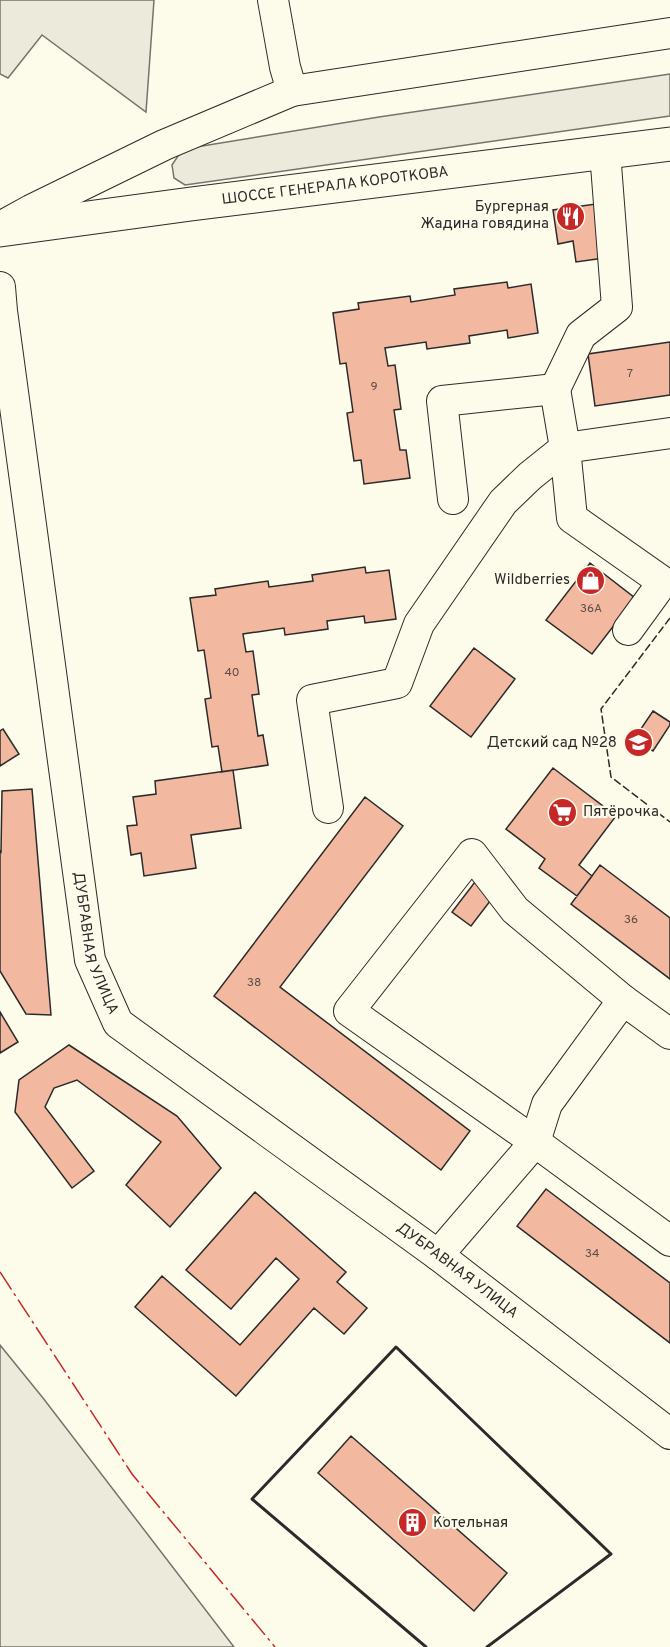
<svg xmlns="http://www.w3.org/2000/svg" width="670" height="1647" font-family="Overpass,sans-serif">
  <rect width="100%" height="100%" fill="#fdfbea"/>
  <!-- green -->
  <path fill="#ecebdb" stroke="#74746e" stroke-width="1.5" d="M 0,0 L 154,0 L 146,112 L 42,35 L 8,78 L 0,74 Z
    M 670,74 L 670,116 L 185,185 L 174,178 L 172,165 L 180,153 L 190,148 L 379,117 Z
    M 0,1345 L 43,1398 L 234,1647 L 0,1647 Z"/>
  <!-- building -->
  <path fill="#f2b8a0" stroke="#2b2b2b" stroke-width="1.5" d="M 603,203 L 611,257 L 576,262 L 573,241 L 558,244 L 553,210 Z
    M 507,282 L 508,288 L 531,284 L 538,333 L 508,338 L 507,330 L 469,336 L 470,343 L 427,349 L 426,342 L 385,348 L 388,366 L 395,365 L 401,409 L 394,410 L 400,450 L 406,450 L 410,478 L 364,484 L 361,460 L 354,461 L 347,413 L 353,412 L 346,363 L 340,364 L 333,313 L 359,309 L 358,303 L 410,296 L 411,302 L 455,295 L 454,289 Z
    M 670,342 L 670,395 L 595,406 L 588,354 Z
    M 590,563 L 635,598 L 592,654 L 546,620 Z
    M 365,567 L 366,573 L 389,570 L 396,619 L 365,623 L 364,616 L 327,621 L 328,629 L 285,635 L 284,628 L 243,634 L 246,652 L 253,651 L 259,694 L 252,695 L 258,736 L 263,735 L 268,765 L 222,772 L 218,746 L 212,747 L 205,699 L 211,698 L 204,650 L 198,651 L 190,598 L 216,595 L 215,589 L 268,581 L 269,587 L 313,581 L 312,575 Z
    M 474,648 L 515,679 L 471,737 L 430,706 Z
    M 653,711 L 670,722 L 670,725 L 653,751 L 634,739 Z
    M 3,729 L 19,754 L 0,766 L 0,731 Z
    M 553,768 L 616,816 L 579,865 L 592,876 L 577,896 L 539,868 L 545,859 L 506,829 Z
    M 233,770 L 241,828 L 191,835 L 196,868 L 144,876 L 141,853 L 131,855 L 127,826 L 137,825 L 133,797 L 156,794 L 155,781 Z
    M 32,789 L 51,1015 L 26,1014 L 0,971 L 0,851 L 1,852 L 2,791 Z
    M 365,797 L 403,826 L 280,987 L 470,1131 L 441,1170 L 214,996 Z
    M 600,865 L 670,918 L 670,979 L 571,904 Z
    M 475,882 L 494,896 L 471,926 L 452,912 Z
    M 0,1012 L 18,1042 L 0,1053 Z
    M 69,1045 L 177,1116 L 221,1168 L 170,1227 L 126,1185 L 161,1142 L 77,1080 L 54,1088 L 45,1107 L 94,1171 L 72,1188 L 15,1112 L 19,1080 Z
    M 546,1189 L 670,1283 L 670,1343 L 517,1226 Z
    M 255,1192 L 346,1272 L 337,1282 L 367,1308 L 344,1334 L 314,1308 L 236,1396 L 135,1307 L 162,1276 L 240,1345 L 299,1279 L 276,1258 L 231,1309 L 186,1270 Z
    M 351,1436 L 507,1573 L 474,1611 L 318,1473 Z"/>
  <g fill="none" stroke-linecap="round" stroke-linejoin="round">
    <defs>
      <g id="minor">
        <path d="M 292,91 L 670,33"/>
        <path d="M 0,227 L 31,210 L 164,145 L 292,91 L 285,67 L 273,0"/>
        <path id="s1" d="M 0,287 L 2,311 L 90,960 L 118,1023 L 438,1255 L 670,1434"/>
        <path d="M 453,499 L 442,401 L 555,389 L 581,335 L 617,307 L 605,152"/>
        <path d="M 628,630 L 663,582 L 572,518 L 565,448 L 670,433"/>
        <path d="M 328,808 L 312,700 L 397,683 L 419,624 L 503,502 L 530,476 L 565,448 L 555,389"/>
        <path d="M 623,1000 L 515,910 L 472,854 L 349,1011 L 535,1142 L 670,1241"/>
        <path d="M 438,1255 L 535,1142 L 547,1104 L 623,1000 L 670,1034"/>
      </g>
      <g id="major">
        <path id="s2" d="M 0,230 L 191,204 L 670,144"/>
      </g>
    </defs>
    <!-- minor casing -->
    <use href="#minor" stroke="#2b2b2b" stroke-width="32"/>
    <!-- major casing -->
    <use href="#major" stroke="#2b2b2b" stroke-width="35"/>
    <!-- minor -->
    <use href="#minor" stroke="#fdfbea" stroke-width="30"/>
    <!-- major -->
    <use href="#major" stroke="#fdfbea" stroke-width="33"/>
    <!-- fence -->
    <path stroke="#2b2b2b" stroke-width="1.5" stroke-dasharray="8 3" stroke-linecap="butt" d="M 670,618 L 601,709 L 611,777 L 670,822"/>
    <!-- wall -->
    <path stroke="#2b2b2b" stroke-width="3" d="M 426,1647 L 252,1499 L 396,1347 L 611,1554 L 487,1647"/>
    <!-- power -->
    <path stroke="#c62828" stroke-width="1.5" stroke-dasharray="21 4.5 3 4.5" stroke-linecap="butt" d="M 0,1272 L 132,1474 L 275,1647"/>
  </g>
  <!-- icons -->
  <defs>
    <symbol id="restaurant-disc" viewBox="-11 -11 22 22"><circle r="9.5" fill="#c62828" stroke="#fdfbea"/><path d="M-5-6h1v4h1v-4h1v4h1v-4h1v5L-1.5 .5V6h-2V.5L-5-1ZM5-6V6H3V1.5H1.5Q1.5-4 5-6Z" fill="#fff"/></symbol>
    <symbol id="shop-disc" viewBox="-11 -11 22 22"><circle r="9.5" fill="#c62828" stroke="#fdfbea"/><path d="M-5-2.5h2.3a2.7 3.5 0 0 1 5.4 0H5L5.5 6h-11ZM-1.5-2.5h3a1.5 2.3 0 0 0-3 0Z" fill="#fff"/></symbol>
    <symbol id="school-disc" viewBox="-11 -11 22 22"><circle r="9.5" fill="#c62828" stroke="#fdfbea"/><path d="M0-5L7-2L0 1L-7-2ZM-4 1L0 2.5L4 1V4Q0 6-4 4Z" fill="#fff"/></symbol>
    <symbol id="supermarket-disc" viewBox="-11 -11 22 22"><circle r="9.5" fill="#c62828" stroke="#fdfbea"/><path d="M-6-5.5h2.5l.6 2H6L4.5 2H-2.5L-4.4-4H-6ZM-1.5 3.2a1.3 1.3 0 1 0 .1 0ZM3 3.2a1.3 1.3 0 1 0 .1 0Z" fill="#fff"/></symbol>
    <symbol id="building-disc" viewBox="-11 -11 22 22"><circle r="9.5" fill="#c62828" stroke="#fdfbea"/><path d="M-4-6H4V6H1V3H-1V6H-4ZM-2.5-4.3h1.7v1.8h-1.7ZM.8-4.3h1.7v1.8H.8ZM-2.5-1h1.7V.8h-1.7ZM.8-1h1.7V.8H.8Z" fill="#fff"/></symbol>
  </defs>
  <g fill-rule="evenodd">
    <use href="#restaurant-disc" x="554" y="200" width="33" height="33"/>
    <use href="#shop-disc" x="574" y="564" width="33" height="33"/>
    <use href="#school-disc" x="622" y="726" width="33" height="33"/>
    <use href="#supermarket-disc" x="546" y="796" width="33" height="33"/>
    <use href="#building-disc" x="396" y="1506" width="33" height="33"/>
  </g>
  <g text-anchor="middle" dominant-baseline="central" stroke-width="4.5" stroke-linejoin="round" paint-order="stroke">
    <!-- number labels -->
    <g font-size="12" fill="#5d4e48">
      <text x="630" y="374">7</text>
      <text x="374" y="387">9</text>
      <text x="591" y="609">36А</text>
      <text x="232" y="673">40</text>
      <text x="631" y="920">36</text>
      <text x="254" y="983">38</text>
      <text x="592" y="1254">34</text>
    </g>
    <!-- street labels -->
    <g font-size="15" fill="#2b2b2b" stroke="#fdfbea">
      <text stroke="none"><textPath href="#s2" startOffset="338">ШОССЕ ГЕНЕРАЛА КОРОТКОВА</textPath></text>
      <text stroke="none"><textPath href="#s1" startOffset="664">ДУБРАВНАЯ УЛИЦА</textPath></text>
      <text stroke="none"><textPath href="#s1" startOffset="1168">ДУБРАВНАЯ УЛИЦА</textPath></text>
    </g>
    <!-- poi labels -->
    <g font-size="15" fill="#2b2b2b" stroke="#fdfbea" text-anchor="end">
      <text x="549" y="207">Бургерная<tspan x="549" dy="17">Жадина говядина</tspan></text>
      <text x="570" y="580">Wildberries</text>
      <text x="617" y="743">Детский сад №28</text>
      <text x="583" y="812" text-anchor="start">Пятёрочка</text>
      <text x="433" y="1523" text-anchor="start">Котельная</text>
    </g>
  </g>
</svg>
